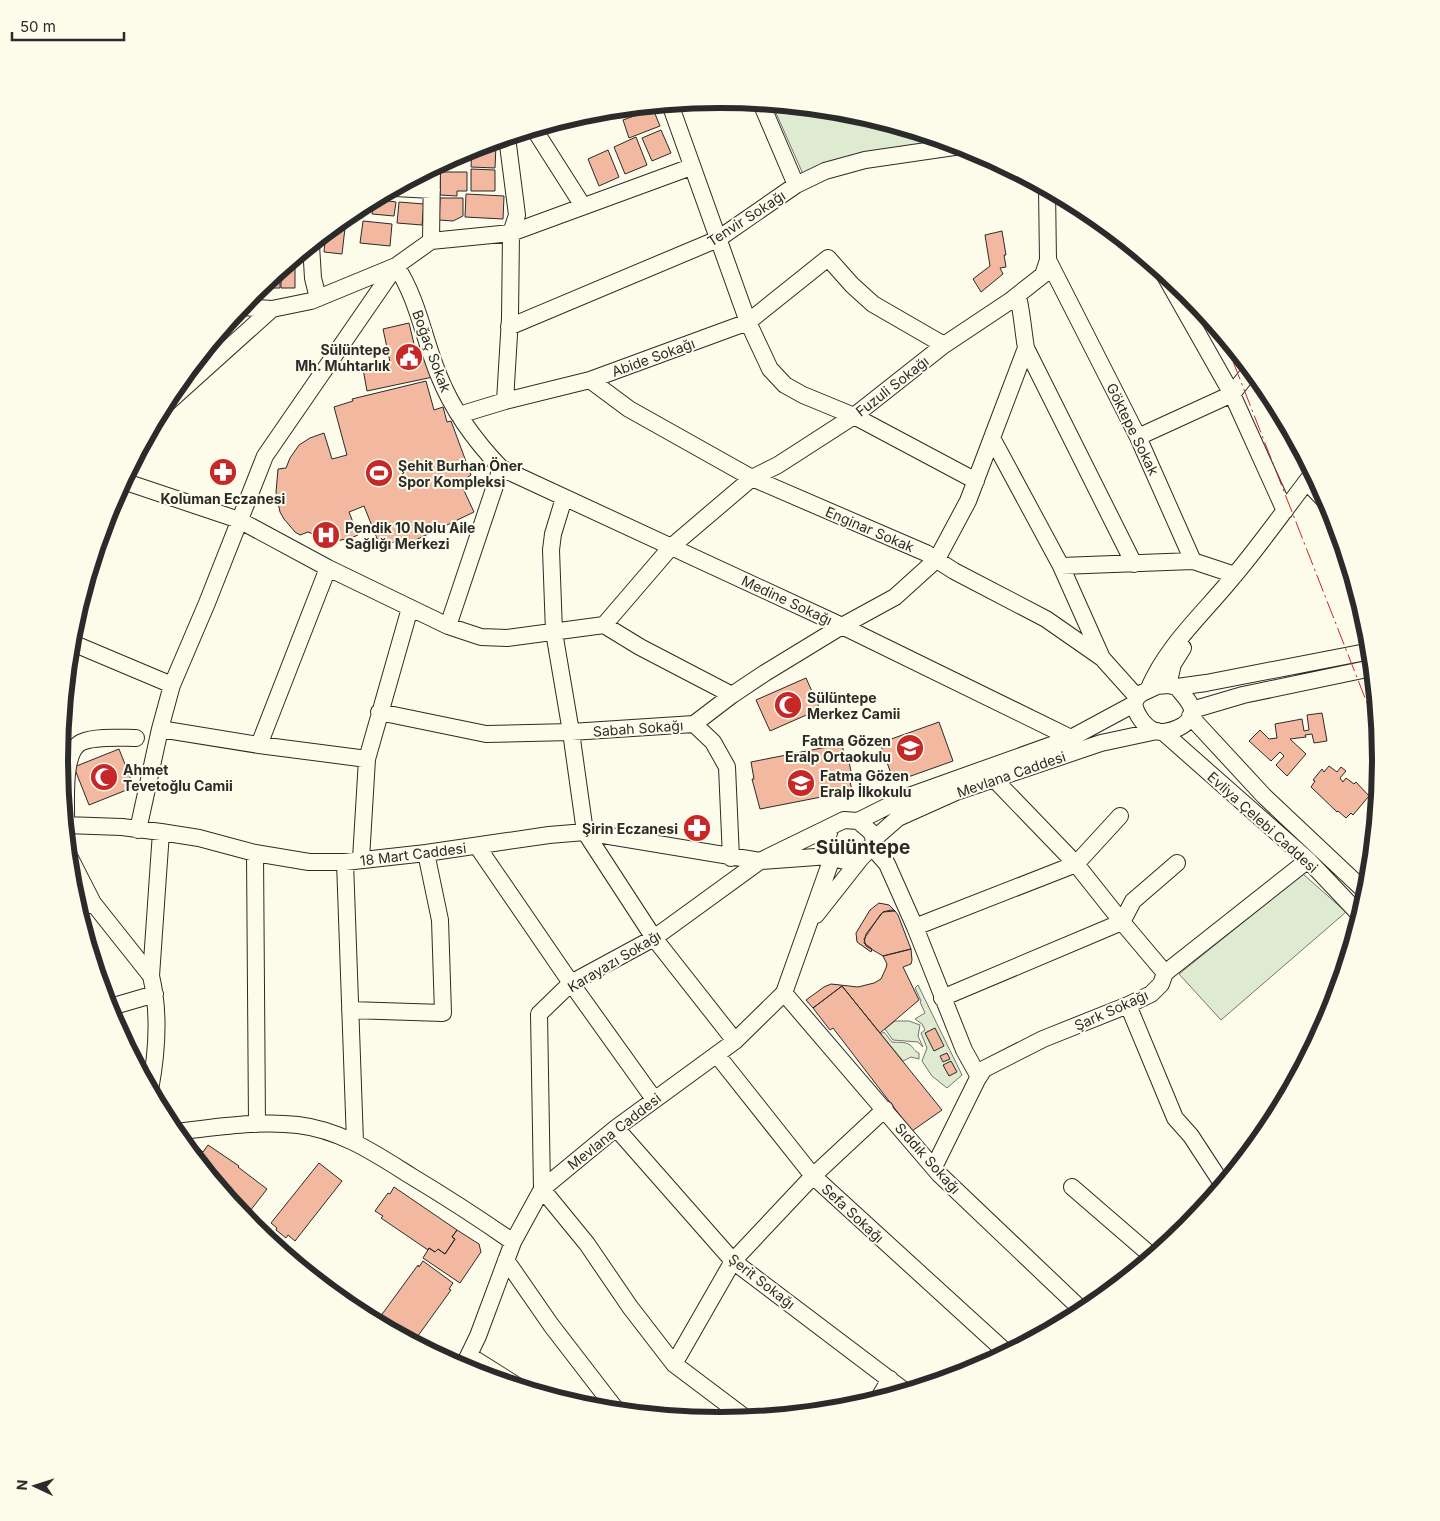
<svg xmlns="http://www.w3.org/2000/svg" width="1440" height="1521" font-family="Inter,sans-serif">
  <rect width="100%" height="100%" fill="#fdfbea"/>
  <!-- green -->
  <path fill="#deebd1" stroke="#74746e" d="M 772,104 L 849,112 L 949,142 L 803,174 Z
    M 1303,874 L 1346,912 L 1221,1020 L 1179,974 Z
    M 918,985 L 962,1075 L 947,1088 L 932,1076 L 922,1061 L 927,1048 L 921,1033 L 925,1030 L 922,1024 L 915,1019 L 925,1013 L 920,1002 L 921,1001 L 915,988 Z
    M 895,1021 L 909,1021 L 920,1025 L 918,1036 L 923,1047 L 918,1042 L 893,1040 L 885,1029 Z
    M 884,1032 L 892,1042 C 897,1043 905,1041 910,1045 C 914,1048 914,1051 919,1053 L 919,1059 L 911,1057 L 903,1061 L 881,1034 Z"/>
  <!-- building -->
  <path fill="#f2b8a0" stroke="#2b2b2b" d="M 653,109 L 660,126 L 629,138 L 623,120 Z
    M 661,130 L 671,153 L 652,161 L 642,138 Z
    M 636,137 L 647,165 L 625,174 L 614,147 Z
    M 484,145 L 496,145 L 495,168 L 471,167 L 472,148 Z
    M 608,150 L 619,177 L 599,186 L 588,159 Z
    M 471,169 L 495,170 L 495,191 L 471,191 Z
    M 425,172 L 424,184 L 413,183 L 413,178 Z
    M 440,172 L 467,172 L 467,191 L 457,191 L 457,196 L 440,195 Z
    M 466,194 L 504,196 L 503,219 L 465,217 Z
    M 440,198 L 463,198 L 463,216 L 453,221 L 439,220 Z
    M 374,199 L 396,202 L 394,216 L 372,214 Z
    M 399,202 L 424,204 L 422,225 L 397,223 Z
    M 363,221 L 392,224 L 390,246 L 360,243 Z
    M 333,227 L 345,228 L 342,254 L 324,252 L 326,232 Z
    M 1002,231 L 1006,255 L 1004,255 L 1006,267 L 1000,268 L 1003,274 L 981,292 L 973,279 L 990,266 L 985,235 Z
    M 287,265 L 295,265 L 295,288 L 281,288 L 281,269 Z
    M 280,270 L 280,288 L 267,288 L 267,281 Z
    M 409,323 L 416,352 L 427,350 L 433,377 L 367,391 L 363,369 L 390,362 L 383,329 Z
    M 426,381 L 434,410 L 443,407 L 447,422 L 451,421 L 471,475 L 460,482 L 474,512 L 401,547 L 398,541 L 380,546 L 364,506 L 349,512 L 358,535 L 351,538 L 336,541 L 326,539 L 308,532 L 300,535 L 295,532 L 284,519 L 280,512 L 276,492 L 278,469 L 286,468 L 290,458 L 299,445 L 310,438 L 324,433 L 332,459 L 347,455 L 334,407 L 353,401 L 352,399 Z
    M 806,678 L 820,709 L 770,731 L 756,700 Z
    M 1322,713 L 1327,741 L 1314,743 L 1312,734 L 1305,735 L 1306,737 L 1290,739 L 1306,754 L 1287,776 L 1276,765 L 1284,756 L 1280,752 L 1271,761 L 1249,741 L 1260,730 L 1269,739 L 1277,738 L 1275,724 L 1302,719 L 1304,731 L 1309,730 L 1307,715 Z
    M 939,722 L 953,761 L 894,782 L 880,743 Z
    M 842,744 L 845,758 L 848,757 L 852,776 L 849,776 L 852,791 L 760,809 L 752,779 L 754,779 L 751,762 Z
    M 119,749 L 134,787 L 89,805 L 74,767 Z
    M 1329,766 L 1337,772 L 1341,767 L 1346,771 L 1340,778 L 1343,782 L 1346,778 L 1354,784 L 1356,782 L 1369,796 L 1353,815 L 1351,813 L 1346,818 L 1338,811 L 1337,812 L 1311,787 L 1315,781 L 1313,780 L 1322,769 L 1324,772 Z
    M 879,903 L 889,905 L 895,911 L 883,912 L 866,934 L 864,943 L 872,949 L 871,952 L 857,942 L 856,933 L 870,910 Z
    M 891,910 L 895,911 L 898,915 L 911,949 L 883,956 L 866,946 L 864,939 L 880,915 L 883,912 Z
    M 911,949 L 912,960 L 911,964 L 903,967 L 919,1000 L 880,1033 L 842,986 L 813,1008 L 806,1000 L 824,987 L 831,984 L 858,987 L 874,983 L 881,979 L 886,968 L 887,964 L 883,956 Z
    M 842,986 L 942,1110 L 912,1131 L 833,1028 L 830,1030 L 813,1008 Z
    M 935,1028 L 944,1046 L 934,1051 L 925,1033 Z
    M 947,1053 L 950,1059 L 943,1062 L 940,1056 Z
    M 951,1061 L 957,1072 L 949,1076 L 943,1065 Z
    M 208,1145 L 239,1166 L 238,1167 L 267,1189 L 250,1211 L 219,1187 L 194,1157 L 200,1149 L 203,1152 Z
    M 319,1163 L 342,1181 L 295,1241 L 288,1235 L 286,1238 L 276,1230 L 277,1228 L 271,1223 Z
    M 394,1187 L 457,1230 L 452,1237 L 455,1239 L 445,1254 L 438,1249 L 435,1252 L 429,1248 L 428,1250 L 381,1218 L 383,1216 L 375,1211 L 388,1193 L 390,1194 Z
    M 457,1230 L 479,1244 L 481,1252 L 460,1283 L 423,1258 L 429,1248 L 435,1252 L 438,1249 L 445,1254 L 455,1239 L 452,1237 Z
    M 423,1261 L 453,1283 L 449,1289 L 451,1290 L 415,1340 L 413,1338 L 411,1341 L 379,1323 L 382,1318 L 380,1317 L 418,1265 L 419,1267 Z"/>
  <g fill="none" stroke-linecap="round" stroke-linejoin="round">
    <defs>
      <path id="minor" d="M 761,103 L 796,185
        M 670,104 L 748,322 L 770,369 L 785,385 L 803,395 L 854,416 L 976,481
        M 586,114 L 596,113 L 596,111
        M 534,129 L 583,206
        M 395,188 L 432,190
        M 431,241 L 511,233 L 691,167
        M 311,245 L 313,278 L 318,298
        M 1048,260 L 1138,437 L 1193,561 L 1235,575
        M 396,266 C 418,299 424,340 439,376 C 453,411 475,441 501,468 L 448,626
        M 1164,274 L 1232,394 L 1285,511
        M 1018,296 C 1022,313 1023,330 1026,348 L 1134,564
        M 241,307 L 272,309
        M 509,327 L 718,239 L 796,185 L 825,171 L 865,160 L 961,146
        M 590,380 L 629,409 L 752,478 L 926,553 L 954,571 L 1046,619 L 1102,658 L 1137,697
        M 505,401 L 510,318 L 511,233 L 517,215 L 507,137
        M 164,406 L 272,309 L 311,301 L 396,266 L 431,241 L 432,168
        M 459,415 L 505,401 L 590,380 L 748,322 L 828,258 L 852,285 L 873,304 L 944,345
        M 1138,437 L 1232,394 L 1251,370
        M 992,438 L 1061,566 L 1102,658
        M 501,468 L 842,626 L 1071,738
        M 123,481 L 239,520 L 328,568 L 448,626 L 481,637 L 507,638 L 604,625 L 671,547 L 752,478 L 778,465 L 854,416 L 944,345 L 1010,301 L 1043,275 L 1048,260 L 1047,189
        M 1307,482 L 1331,507
        M 564,498 L 553,534 L 551,550 L 554,632 L 571,732 L 585,832 L 654,938 L 735,1041
        M 1061,566 L 1193,561
        M 604,625 L 640,647 L 732,695
        M 70,642 L 172,685
        M 1168,685 L 1173,664 L 1183,648
        M 1177,687 C 1182,694 1191,702 1192,710 C 1193,726 1166,735 1155,731 C 1144,727 1136,714 1134,704 L 1137,697 L 1142,693 L 1157,686 L 1168,685 L 1177,687 L 1206,683 L 1371,651
        M 1148,690 C 1167,645 1203,614 1233,577 C 1261,544 1286,508 1313,473
        M 1192,710 L 1243,695 L 1372,668
        M 379,712 L 486,734 L 571,732 L 694,724 L 732,695 L 765,673 L 842,626 L 895,597 L 937,559 L 968,501 L 1026,348
        M 1190,716 L 1264,796 L 1367,893
        M 694,724 L 713,742 L 727,767 L 731,858
        M 160,729 L 259,745 L 367,759
        M 1163,732 L 1308,860 L 1361,916
        M 259,745 L 328,568
        M 995,780 L 1076,864 L 1122,922 L 1165,973
        M 858,821 L 906,797 L 1071,738 L 1134,704
        M 65,825 L 122,827 L 161,832 L 199,838 L 255,853 L 309,862 L 345,862 L 426,853 L 549,835 L 585,832 L 760,861 L 830,856
        M 66,825 C 67,805 61,751 82,742 C 96,736 121,738 136,738
        M 138,830 L 160,729 L 172,685 L 207,603 L 265,456 L 396,266
        M 874,839 L 898,818 L 956,792 L 1101,743 L 1157,731
        M 477,846 L 571,983 L 654,1099
        M 872,847 L 887,864 L 915,927 L 964,1050 L 979,1077
        M 255,853 L 257,1124
        M 68,854 L 93,903
        M 361,859 L 367,759 L 410,608
        M 345,862 L 355,1142
        M 77,909 L 93,903 L 151,976
        M 816,915 L 861,858
        M 915,927 L 1076,864 L 1120,816
        M 784,993 L 939,1174 L 1084,1312
        M 942,998 L 1122,922 L 1133,901 L 1177,863
        M 1128,1005 L 1175,1118 L 1191,1136 L 1223,1185
        M 107,1008 L 155,994
        M 350,1010 L 443,1013 L 440,920 L 426,853
        M 717,1055 L 813,1176 L 1007,1353
        M 150,1090 C 157,1053 160,1013 151,976 L 161,832
        M 616,1128 L 733,1261 L 906,1392
        M 173,1132 C 214,1128 257,1120 298,1125 C 341,1130 376,1154 411,1176 C 446,1197 480,1219 513,1242
        M 934,1167 L 977,1080 L 984,1069 L 1043,1039 L 1128,1005 L 1151,994 L 1161,984 L 1165,973 L 1308,860
        M 1072,1187 L 1153,1257
        M 506,1260 L 551,1325 L 618,1412
        M 470,1356 L 519,1387
        M 674,1364 L 733,1261 L 813,1176 L 885,1109
        M 462,1369 L 478,1336 L 513,1242 L 542,1189 L 616,1128 L 735,1041 L 784,993 L 832,858
        M 877,1401 L 890,1379
        M 747,1419 L 674,1364 L 630,1307 L 587,1244 L 542,1189 L 539,1014 L 571,983 L 654,938 L 760,861 L 844,820 L 858,821 L 871,832 L 874,839 L 872,847 L 861,858 L 845,861 L 832,858 C 824,849 827,837 831,827"/>
    </defs>
    <!-- minor casing -->
    <use href="#minor" stroke="#2b2b2b" stroke-width="18"/>
    <!-- minor -->
    <use href="#minor" stroke="#fdfbea" stroke-width="16"/>
    <!-- power -->
    <path stroke="#c62828" stroke-width="1" stroke-dasharray="18 4 2.5 4" stroke-linecap="butt" d="M 1223,336 L 1378,731"/>
  </g>
  <!-- icons -->
  <defs>
    <symbol id="civic-disc" viewBox="-11 -11 22 22"><circle r="9.5" fill="#c62828" stroke="#fdfbea"/><path d="M-.6-6.5H3V-4.5H.6V-3L4-1V1h2V6H-6V1h2V-1L-.6-3ZM-1.2 2.5V6h2.4V2.5Z" fill="#fff"/></symbol>
    <symbol id="pharmacy-disc" viewBox="-11 -11 22 22"><circle r="9.5" fill="#c62828" stroke="#fdfbea"/><path d="M-2-6h4v4h4v4h-4v4h-4v-4h-4v-4h4Z" fill="#fff"/></symbol>
    <symbol id="stadium-disc" viewBox="-11 -11 22 22"><circle r="9.5" fill="#c62828" stroke="#fdfbea"/><path d="M0-5a6.5 5 0 1 0 0 10a6.5 5 0 1 0 0-10ZM-3.5-1.8h7v3.6h-7Z" fill="#fff"/></symbol>
    <symbol id="hospital-disc" viewBox="-11 -11 22 22"><circle r="9.5" fill="#c62828" stroke="#fdfbea"/><path d="M-5-5h3v3.5h4V-5h3V5h-3V1.5h-4V5h-3Z" fill="#fff"/></symbol>
    <symbol id="mosque-disc" viewBox="-11 -11 22 22"><circle r="9.5" fill="#c62828" stroke="#fdfbea"/><path d="M3.5-4.9A6 6 0 1 0 3.5 4.9A5 5 0 1 1 3.5-4.9Z" fill="#fff"/></symbol>
    <symbol id="school-disc" viewBox="-11 -11 22 22"><circle r="9.5" fill="#c62828" stroke="#fdfbea"/><path d="M0-5L7-2L0 1L-7-2ZM-4 1L0 2.5L4 1V4Q0 6-4 4Z" fill="#fff"/></symbol>
  </defs>
  <g fill-rule="evenodd">
    <use href="#civic-disc" x="393" y="341" width="32" height="32"/>
    <use href="#pharmacy-disc" x="207" y="456" width="32" height="32"/>
    <use href="#stadium-disc" x="363" y="457" width="32" height="32"/>
    <use href="#hospital-disc" x="310" y="519" width="32" height="32"/>
    <use href="#mosque-disc" x="772" y="689" width="32" height="32"/>
    <use href="#school-disc" x="894" y="732" width="32" height="32"/>
    <use href="#mosque-disc" x="88" y="761" width="32" height="32"/>
    <use href="#school-disc" x="785" y="767" width="32" height="32"/>
    <use href="#pharmacy-disc" x="681" y="812" width="32" height="32"/>
  </g>
  <g text-anchor="middle" dominant-baseline="central" stroke-width="4" stroke-linejoin="round" paint-order="stroke">
    <!-- street labels -->
    <g font-size="14" fill="#2b2b2b" stroke="#fdfbea">
      <text transform="translate(746 218) rotate(-33)">Tenvir Sokağı</text>
      <text transform="translate(432 351) rotate(70)">Boğaç Sokak</text>
      <text transform="translate(653 357) rotate(-20)">Abide Sokağı</text>
      <text transform="translate(892 386) rotate(-38)">Fuzuli Sokağı</text>
      <text transform="translate(1133 429) rotate(64)">Göktepe Sokak</text>
      <text transform="translate(870 529) rotate(23)">Enginar Sokak</text>
      <text transform="translate(787 600) rotate(25)">Medine Sokağı</text>
      <text transform="translate(638 728) rotate(-4)">Sabah Sokağı</text>
      <text transform="translate(1011 774) rotate(-19)">Mevlana Caddesi</text>
      <text transform="translate(1263 822) rotate(42)">Evliya Çelebi Caddesi</text>
      <text transform="translate(413 854) rotate(-7)">18 Mart Caddesi</text>
      <text transform="translate(614 961) rotate(-31)">Karayazı Sokağı</text>
      <text transform="translate(1111 1010) rotate(-24)">Şark Sokağı</text>
      <text transform="translate(614 1131) rotate(-38)">Mevlana Caddesi</text>
      <text transform="translate(928 1158) rotate(48)">Sıddık Sokağı</text>
      <text transform="translate(853 1213) rotate(43)">Sefa Sokağı</text>
      <text transform="translate(762 1281) rotate(38)">Şerit Sokağı</text>
    </g>
    <!-- poi labels -->
    <g font-size="14" font-weight="bold" fill="#2b2b2b" stroke="#fdfbea" text-anchor="start">
      <text x="390" y="349" text-anchor="end">Sülüntepe<tspan x="390" dy="16">Mh. Muhtarlık</tspan></text>
      <text x="398" y="465">Şehit Burhan Öner<tspan x="398" dy="16">Spor Kompleksi</tspan></text>
      <text x="223" y="498" text-anchor="middle">Koluman Eczanesi</text>
      <text x="345" y="527">Pendik 10 Nolu Aile<tspan x="345" dy="16">Sağlığı Merkezi</tspan></text>
      <text x="807" y="697">Sülüntepe<tspan x="807" dy="16">Merkez Camii</tspan></text>
      <text x="891" y="740" text-anchor="end">Fatma Gözen<tspan x="891" dy="16">Eralp Ortaokulu</tspan></text>
      <text x="123" y="769">Ahmet<tspan x="123" dy="16">Tevetoğlu Camii</tspan></text>
      <text x="820" y="775">Fatma Gözen<tspan x="820" dy="16">Eralp İlkokulu</tspan></text>
      <text x="678" y="828" text-anchor="end">Şirin Eczanesi</text>
    </g>
    <!-- district labels -->
    <g font-size="19" font-weight="bold" fill="#2b2b2b" stroke="#fdfbea">
      <text x="863" y="847">Sülüntepe</text>
    </g>
  </g>
  <!-- crop -->
  <path d="M0 0H1440V1521H0ZM68 760a652 652 0 1 1 1304 0a652 652 0 1 1-1304 0Z" fill="#fdfbea" fill-rule="evenodd"/>
  <path fill="none" stroke="#2b2b2b" stroke-width="6" d="M68 760a652 652 0 1 1 1304 0a652 652 0 1 1-1304 0Z"/>
  <!-- north arrow -->
  <g transform="translate(35 1486) rotate(274)" stroke="#fdfbea" stroke-width="4" paint-order="stroke">
  <path d="M0-4L9 19L0 12L-9 19Z" fill="#2b2b2b"/>
  <text y="-8" font-size="14" font-weight="bold" text-anchor="middle" fill="#2b2b2b">N</text>
  </g>
  <!-- scale -->
  <path d="M12 32v8h112v-8" fill="none" stroke="#2b2b2b" stroke-width="2.5"/>
  <text x="20" y="32" font-size="15" fill="#2b2b2b" stroke="#fdfbea" stroke-width="4" paint-order="stroke">50 m</text>
</svg>
